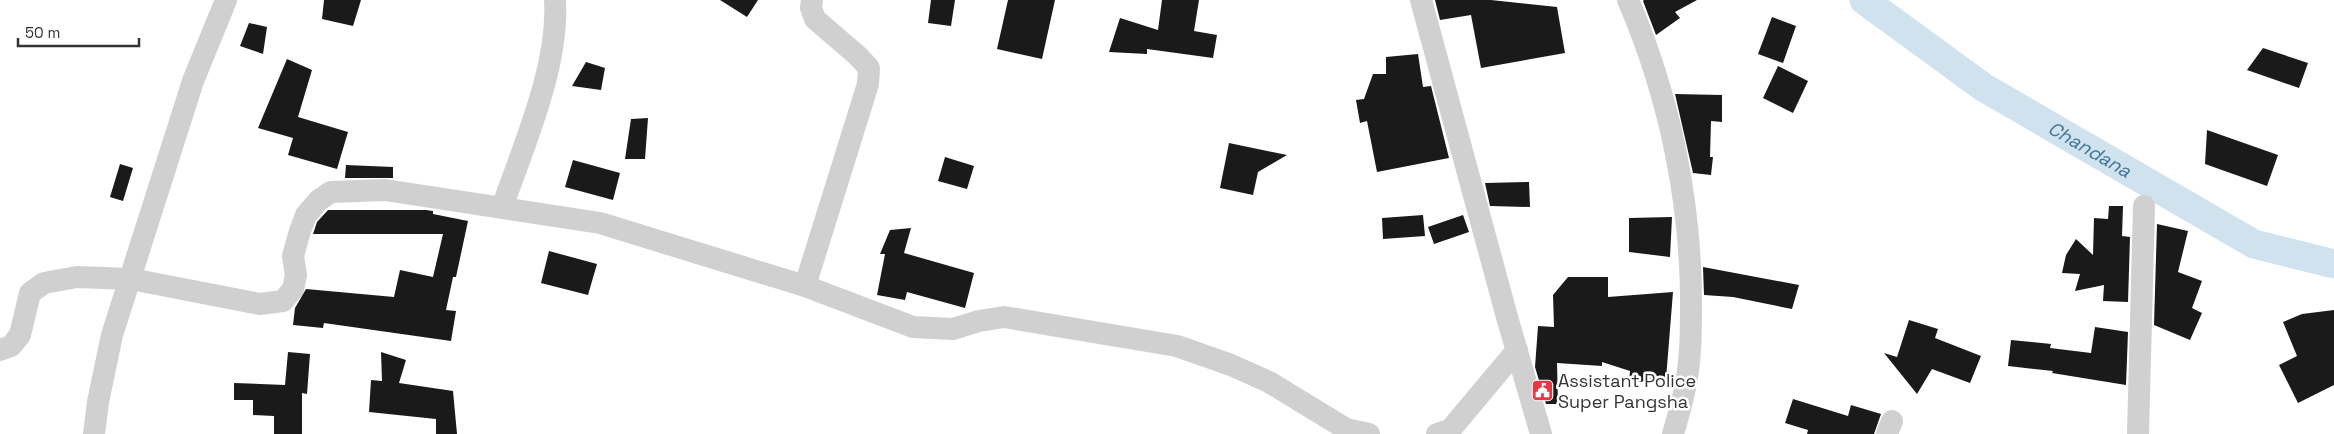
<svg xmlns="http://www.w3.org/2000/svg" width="2334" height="434" font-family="'Space Grotesk',sans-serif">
  <rect width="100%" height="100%" fill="#fff"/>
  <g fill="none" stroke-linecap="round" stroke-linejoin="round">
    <!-- river -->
    <path stroke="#cfe2ee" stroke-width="29" id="s1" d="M 1864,0 L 1983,87 L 2254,244 L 2334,264"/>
  </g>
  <!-- building -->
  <path fill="#1a1a1a" d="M 324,0 L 361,0 L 353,26 L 322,19 Z
    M 720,0 L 758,0 L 747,17 Z
    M 931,0 L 955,0 L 951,26 L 928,23 Z
    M 1008,0 L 1055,0 L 1042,59 L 997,49 Z
    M 1162,0 L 1199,0 L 1194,31 L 1217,35 L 1213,58 L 1147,49 L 1147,54 L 1109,52 L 1120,18 L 1158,30 Z
    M 1435,0 L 1491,0 L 1557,7 L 1565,53 L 1481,68 L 1471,15 L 1440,20 Z
    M 1644,0 L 1697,0 L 1675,12 L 1680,18 L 1656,35 L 1643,1 Z
    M 1772,17 L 1796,26 L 1783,63 L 1758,54 Z
    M 249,23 L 267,27 L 263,54 L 240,46 Z
    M 2263,48 L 2308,63 L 2299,88 L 2247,70 Z
    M 1418,54 L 1423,87 L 1431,86 L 1449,158 L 1377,172 L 1367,121 L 1360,123 L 1356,100 L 1364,99 L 1373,74 L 1386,74 L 1386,57 Z
    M 287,59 L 312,70 L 298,117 L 348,132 L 337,169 L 288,155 L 293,138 L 258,128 Z
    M 586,62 L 605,68 L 601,90 L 572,86 Z
    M 1778,66 L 1808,81 L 1793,113 L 1763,98 Z
    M 1675,94 L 1722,95 L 1722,122 L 1711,121 L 1710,157 L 1713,157 L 1711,175 L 1693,173 Z
    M 648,118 L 645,159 L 625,159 L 631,119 Z
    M 2207,130 L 2278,155 L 2267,186 L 2205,164 Z
    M 1229,143 L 1287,155 L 1258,172 L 1253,195 L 1220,188 Z
    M 945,157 L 974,166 L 967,189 L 938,181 Z
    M 573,160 L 620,173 L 613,200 L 565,187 Z
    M 120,164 L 133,168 L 123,201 L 110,197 Z
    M 346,165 L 393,167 L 393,178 L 345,178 Z
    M 1529,182 L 1530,207 L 1490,206 L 1485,183 Z
    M 2109,206 L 2123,206 L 2122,236 L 2130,237 L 2128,302 L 2103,301 L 2104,285 L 2075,291 L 2080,274 L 2062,273 L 2066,255 L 2076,239 L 2093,255 L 2094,218 L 2108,219 Z
    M 328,210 L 426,210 L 433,211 L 433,214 L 468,221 L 456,277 L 453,277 L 446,310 L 456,311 L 451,341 L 324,323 L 323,328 L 293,325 L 295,308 L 306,289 L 394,297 L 400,270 L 433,277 L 443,234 L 313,234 L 317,222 Z
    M 1423,215 L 1425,236 L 1383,239 L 1382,218 Z
    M 1463,215 L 1469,232 L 1434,244 L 1428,227 Z
    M 1672,217 L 1670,257 L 1629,252 L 1629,218 Z
    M 2157,224 L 2188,231 L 2178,272 L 2202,281 L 2192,308 L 2202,313 L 2190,340 L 2154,325 Z
    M 911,228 L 904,253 L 974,273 L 965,308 L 907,292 L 905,300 L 877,295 L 885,254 L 880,254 L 890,230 Z
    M 549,251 L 597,264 L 588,295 L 541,283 Z
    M 1703,267 L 1799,285 L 1792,309 L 1733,297 L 1704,295 Z
    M 1568,277 L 1608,277 L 1608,297 L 1673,292 L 1666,379 L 1629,383 L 1630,371 L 1602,362 L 1602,366 L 1557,363 L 1558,404 L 1546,404 L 1535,367 L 1538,326 L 1554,327 L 1553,295 Z
    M 2334,310 L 2334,385 L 2298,403 L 2279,365 L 2297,356 L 2283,322 L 2302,314 Z
    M 1909,320 L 1938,329 L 1935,338 L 1981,356 L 1970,383 L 1932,369 L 1917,394 L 1884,353 L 1897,357 Z
    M 2095,327 L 2128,332 L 2126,385 L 2052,373 L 2053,371 L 2008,366 L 2011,340 L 2051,344 L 2050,348 L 2091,353 Z
    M 288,352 L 310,354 L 307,394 L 302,393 L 302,434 L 274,434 L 274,416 L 253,415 L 253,400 L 234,400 L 234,383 L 285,385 Z
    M 381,352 L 406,360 L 399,383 L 453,391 L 457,434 L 436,434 L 436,419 L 369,412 L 371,380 L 382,381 Z
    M 1793,399 L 1848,416 L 1851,405 L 1881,414 L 1874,434 L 1807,434 L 1808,430 L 1785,423 Z"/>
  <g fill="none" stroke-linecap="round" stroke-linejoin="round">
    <!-- minor -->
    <path stroke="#d0d0d0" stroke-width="22" d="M 1421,0 L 1507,317 L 1541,434
      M 1628,0 C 1669,95 1691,200 1691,303 C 1691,329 1691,357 1686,383 C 1683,400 1678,417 1673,434
      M 502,208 C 524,144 559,67 555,0
      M 805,286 L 868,84 L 869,68 L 858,56 L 815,19 L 811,8 L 812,0
      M 0,350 L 11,346 L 20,335 L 30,293 L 44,283 L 77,277 L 131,279 L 260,304 L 283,301 L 293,289 L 296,275 L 293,256 L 300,231 L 306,215 L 319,200 L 331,192 L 385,190 L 600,223 L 805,286 L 913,327 L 953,329 L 979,321 L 1004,317 L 1177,346 L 1231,365 L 1269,382 L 1346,429 L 1369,434
      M 94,434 L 98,402 L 112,335 L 193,81 L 226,0
      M 1437,434 L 1450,430 L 1517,350
      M 1887,434 L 1892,421
      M 2138,434 L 2144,206"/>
  </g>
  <!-- icons -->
  <defs>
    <symbol id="civic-square" viewBox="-11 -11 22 22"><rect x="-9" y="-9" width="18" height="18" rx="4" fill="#e63946" stroke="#fff"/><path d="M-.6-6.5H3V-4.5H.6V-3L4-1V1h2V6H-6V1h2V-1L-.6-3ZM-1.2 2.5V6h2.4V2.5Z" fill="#fff"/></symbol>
  </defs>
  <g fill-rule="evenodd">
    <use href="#civic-square" x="1530" y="378" width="25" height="25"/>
  </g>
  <g text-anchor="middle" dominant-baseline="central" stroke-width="5" stroke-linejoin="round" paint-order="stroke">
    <!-- poi labels -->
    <g font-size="18" fill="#333" stroke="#fff" text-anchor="start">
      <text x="1558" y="380">Assistant Police<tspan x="1558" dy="21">Super Pangsha</tspan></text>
    </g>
    <!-- water labels -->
    <g font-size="19" font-style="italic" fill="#3f7597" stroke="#fff">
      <text stroke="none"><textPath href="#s1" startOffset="271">Chandana</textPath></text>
    </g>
  </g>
  <!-- scale -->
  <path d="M18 38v8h121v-8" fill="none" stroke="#333333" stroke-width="2.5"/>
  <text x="25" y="38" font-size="15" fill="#333333" stroke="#ffffff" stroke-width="4" paint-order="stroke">50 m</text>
</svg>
